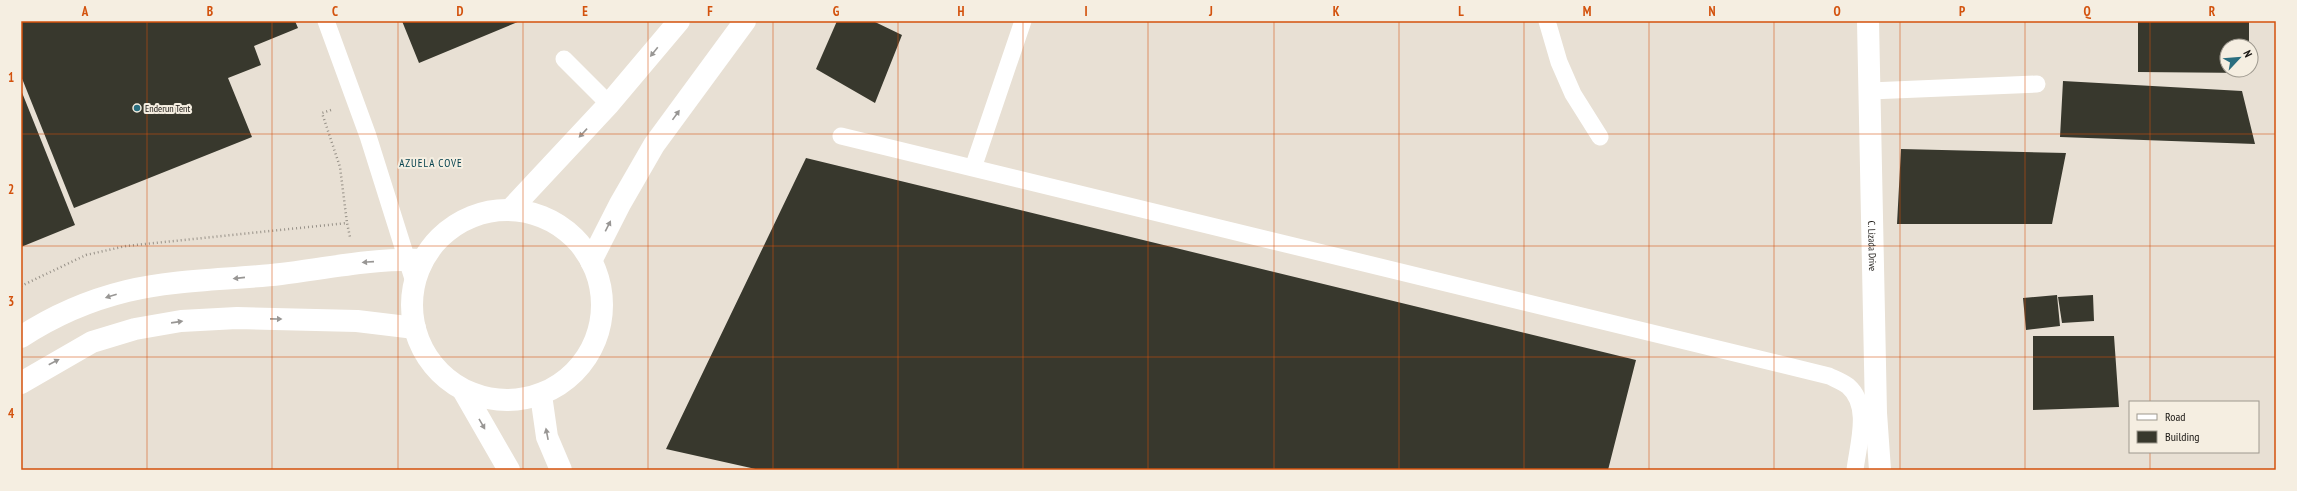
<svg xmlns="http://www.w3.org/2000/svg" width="2297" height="491" font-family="'PT Sans Narrow',sans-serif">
  <rect width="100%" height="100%" fill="#e8e0d4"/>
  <!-- building -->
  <path fill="#38382d" d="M 21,21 L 295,21 L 298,28 L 254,46 L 261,65 L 228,78 L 252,137 L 74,208 L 21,76 Z
    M 402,21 L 520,21 L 419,63 Z
    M 837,21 L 873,21 L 902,35 L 875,103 L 816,69 Z
    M 2138,21 L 2249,21 L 2249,46 L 2227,46 L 2227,70 L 2249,70 L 2249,73 L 2138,72 Z
    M 2063,81 L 2242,91 L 2255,144 L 2060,137 Z
    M 21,90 L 75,225 L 21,247 Z
    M 1901,149 L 2066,153 L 2052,224 L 1897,224 Z
    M 806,158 L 1636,360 L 1608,470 L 760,470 L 666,449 Z
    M 2057,295 L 2060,326 L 2026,330 L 2023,298 Z
    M 2093,295 L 2094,321 L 2062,323 L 2058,297 Z
    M 2033,336 L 2114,336 L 2119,407 L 2033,410 Z"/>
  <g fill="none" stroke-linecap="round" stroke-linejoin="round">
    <!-- path -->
    <path stroke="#979188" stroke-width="2.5" stroke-dasharray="1 3" stroke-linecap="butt" d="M 331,110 L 322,113 L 340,167 L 347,223
      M 21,286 L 86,255 L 126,246 L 347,223 L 350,237"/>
    <!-- service -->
    <path stroke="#fff" stroke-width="17" d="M 326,21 L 368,136 L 414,282
      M 1547,21 L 1559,62 L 1573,94 L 1600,137
      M 564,59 L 609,104
      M 1870,91 L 2037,84
      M 841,136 L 1829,376 C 1835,379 1843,382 1848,386 C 1871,406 1858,444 1855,470
      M 973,168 L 1023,21"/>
    <!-- minor -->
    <g stroke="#fff" stroke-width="22">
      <path id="s1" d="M 1868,21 L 1876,413 L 1880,470"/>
      <path d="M 510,210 L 609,104 L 679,21"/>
      <circle cx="507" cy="305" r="95"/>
      <path d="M 591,261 L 620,204 L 654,145 L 745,21"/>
      <path d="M 21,337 C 53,316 90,300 127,291 C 177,279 230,280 281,274 C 328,268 375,258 423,260"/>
      <path d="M 21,383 L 92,342 L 135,329 L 181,321 L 237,318 L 357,321 L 415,328"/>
      <path d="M 463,390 L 509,470"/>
      <path d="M 541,395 L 547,437 L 561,470"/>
    </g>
  </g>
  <!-- one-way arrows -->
  <defs><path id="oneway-solid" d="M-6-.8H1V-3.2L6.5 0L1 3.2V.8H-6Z"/></defs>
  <g fill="#989694">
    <use href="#oneway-solid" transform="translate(654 52) rotate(129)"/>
    <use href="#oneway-solid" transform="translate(676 115) rotate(-54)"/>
    <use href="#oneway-solid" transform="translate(583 133) rotate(133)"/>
    <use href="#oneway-solid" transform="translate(608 226) rotate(-63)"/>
    <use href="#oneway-solid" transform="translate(368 262) rotate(176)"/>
    <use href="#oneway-solid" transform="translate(239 278) rotate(174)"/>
    <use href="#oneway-solid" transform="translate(111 296) rotate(162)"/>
    <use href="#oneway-solid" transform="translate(276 319) rotate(1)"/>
    <use href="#oneway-solid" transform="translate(177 322) rotate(-8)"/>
    <use href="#oneway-solid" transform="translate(54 362) rotate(-28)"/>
    <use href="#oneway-solid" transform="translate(482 424) rotate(60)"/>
    <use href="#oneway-solid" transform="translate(547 434) rotate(-101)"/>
  </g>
  <!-- grid -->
  <path fill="none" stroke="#d3520d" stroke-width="1" stroke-opacity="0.55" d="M 147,21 L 147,470M 272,21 L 272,470M 398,21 L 398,470M 523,21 L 523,470M 648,21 L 648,470M 773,21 L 773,470M 898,21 L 898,470M 1023,21 L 1023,470M 1148,21 L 1148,470M 1274,21 L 1274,470M 1399,21 L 1399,470M 1524,21 L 1524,470M 1649,21 L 1649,470M 1774,21 L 1774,470M 1900,21 L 1900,470M 2025,21 L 2025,470M 2150,21 L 2150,402M 21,134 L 2276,134M 21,246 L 2276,246M 21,357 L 2276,357M 2150,452 L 2150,470"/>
  <!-- markers -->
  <circle fill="#2a6e7f" stroke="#f5eee1" stroke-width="1.5" cx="137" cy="108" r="4"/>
  <g text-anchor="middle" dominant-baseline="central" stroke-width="4" stroke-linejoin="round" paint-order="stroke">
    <!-- poi labels -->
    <g font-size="10" fill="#191612" stroke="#f5eee1" text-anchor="start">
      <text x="145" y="108">Enderun Tent</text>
    </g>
    <!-- street labels -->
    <g font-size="10" fill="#191612" stroke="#f5eee1">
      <text stroke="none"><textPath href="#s1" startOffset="225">C. Lizada Drive</textPath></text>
    </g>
    <!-- neighbourhood labels -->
    <g font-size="11" letter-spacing="1" fill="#03404d" stroke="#f5eee1">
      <text x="431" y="163">AZUELA COVE</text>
    </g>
  </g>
  <!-- border -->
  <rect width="2297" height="491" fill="none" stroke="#f5eee1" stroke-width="44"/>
  <!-- legend -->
  <rect x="2129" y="401" width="130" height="52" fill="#f5eee1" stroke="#9d988e"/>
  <rect x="2137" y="414" width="20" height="6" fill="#ffffff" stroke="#9d988e"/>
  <text x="2165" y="421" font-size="12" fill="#191612">Road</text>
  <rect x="2137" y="431" width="20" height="12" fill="#38382d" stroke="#9d988e"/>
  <text x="2165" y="441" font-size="12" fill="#191612">Building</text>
  <!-- north arrow -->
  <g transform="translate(2239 58) rotate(64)"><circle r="19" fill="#f5eee1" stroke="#9d988e"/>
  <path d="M0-3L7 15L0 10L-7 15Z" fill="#2a6e7f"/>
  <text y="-6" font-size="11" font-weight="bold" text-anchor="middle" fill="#191612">N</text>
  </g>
  <rect x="22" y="22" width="2253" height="447" fill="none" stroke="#d3520d" stroke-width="1.5"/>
  <g font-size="13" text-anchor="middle" font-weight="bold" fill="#d3520d">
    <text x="85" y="16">A</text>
    <text x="210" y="16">B</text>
    <text x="335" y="16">C</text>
    <text x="460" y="16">D</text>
    <text x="585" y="16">E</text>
    <text x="710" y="16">F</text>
    <text x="836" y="16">G</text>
    <text x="961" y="16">H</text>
    <text x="1086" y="16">I</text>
    <text x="1211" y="16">J</text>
    <text x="1336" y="16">K</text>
    <text x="1461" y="16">L</text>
    <text x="1587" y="16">M</text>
    <text x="1712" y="16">N</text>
    <text x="1837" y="16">O</text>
    <text x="1962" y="16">P</text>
    <text x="2087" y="16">Q</text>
    <text x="2212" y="16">R</text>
    <text x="11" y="82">1</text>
    <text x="11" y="194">2</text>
    <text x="11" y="306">3</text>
    <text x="11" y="418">4</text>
  </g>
</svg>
